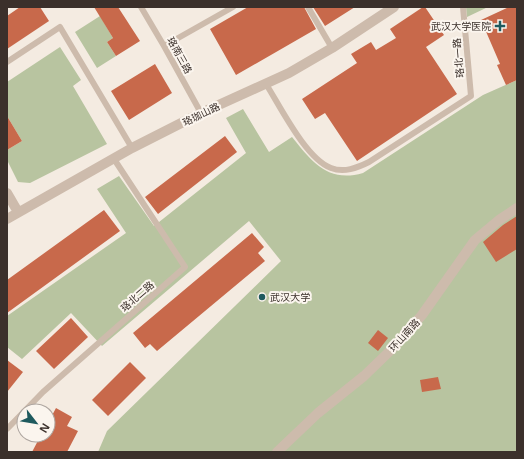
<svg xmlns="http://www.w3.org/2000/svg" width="524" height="459" font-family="'Open Sans','Noto Sans SC',sans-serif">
  <rect width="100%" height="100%" fill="#f4ebe1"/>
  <!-- green -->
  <path fill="#b8c4a0" d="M 466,7 L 488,7 L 467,17 Z
    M 100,16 L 113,38 L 107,42 L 116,56 L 97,68 L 75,32 Z
    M 60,47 L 81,80 L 73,86 L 107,144 L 30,183 L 18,182 L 7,160 L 7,150 L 22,141 L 7,116 L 7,82 Z
    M 517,80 L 517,452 L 98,452 L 107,431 L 281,261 L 249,221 L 102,346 L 71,313 L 22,359 L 7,347 L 7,316 L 126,233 L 97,189 L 119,176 L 154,226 L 246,153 L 226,118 L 243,109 L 269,152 L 292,137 C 312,162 328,183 363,173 L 483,95 Z"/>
  <!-- building -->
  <path fill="#c8694b" d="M 20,7 L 40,7 L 49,21 L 7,49 L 7,16 Z
    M 94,7 L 118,7 L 140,41 L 116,56 L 107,42 L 113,38 Z
    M 248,7 L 304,7 L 316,29 L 236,75 L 210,29 Z
    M 313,7 L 355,7 L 325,26 Z
    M 423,7 L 425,7 L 444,35 L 426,47 L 457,94 L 357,161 L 325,113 L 315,119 L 302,99 L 357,63 L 351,54 L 371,42 L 376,50 L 396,38 L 390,29 Z
    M 509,7 L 517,7 L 517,80 L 506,85 L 497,65 L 500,64 L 481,20 Z
    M 155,64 L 172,93 L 129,120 L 111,91 Z
    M 7,116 L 22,141 L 7,150 Z
    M 225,136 L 237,152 L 158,214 L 145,197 Z
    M 104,210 L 120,231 L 7,313 L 7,280 Z
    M 517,216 L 517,249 L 496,262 L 483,242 L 503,225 Z
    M 252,233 L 264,247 L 258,253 L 265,261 L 157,351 L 150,344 L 145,348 L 133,333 Z
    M 71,318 L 88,337 L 54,369 L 36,351 Z
    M 378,330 L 388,338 L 378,351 L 368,343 Z
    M 7,360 L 23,372 L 7,392 Z
    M 130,362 L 146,378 L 108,416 L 92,400 Z
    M 438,377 L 441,389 L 422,392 L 420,380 Z
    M 56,408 L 72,417 L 67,426 L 78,431 L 67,452 L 32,452 L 41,435 L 48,435 L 48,423 Z"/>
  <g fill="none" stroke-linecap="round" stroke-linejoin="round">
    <!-- lane -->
    <path stroke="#cdbbac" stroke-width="6" d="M 141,7 L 164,46 L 201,113
      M 308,7 L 332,48
      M 164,46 L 233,7
      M 7,62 L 60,27 L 132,148
      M 266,84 C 280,106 306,159 331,168 C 344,173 357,168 369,162 L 471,96 L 463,7
      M 7,429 L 43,392 L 185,267 L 114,159"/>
    <!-- street -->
    <path stroke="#cdbbac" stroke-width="10" d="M 7,193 L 18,212
      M 7,219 L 132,148 L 201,113 L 289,73 L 332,48 L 394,7
      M 277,452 L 318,413 L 364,376 L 392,349 L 422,315 L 475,240 L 499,220 L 517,208"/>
  </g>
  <!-- markers -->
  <g fill="#1f5a5e" stroke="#fbf5ee" stroke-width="1.5">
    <path d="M498 20h4v4h4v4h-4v4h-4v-4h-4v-4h4z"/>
    <circle cx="262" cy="297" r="4"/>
  </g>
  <g text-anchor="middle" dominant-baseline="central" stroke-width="4" stroke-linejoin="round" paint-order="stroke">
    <!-- poi labels -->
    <g font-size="10" fill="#3b302b" stroke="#fbf5ee" text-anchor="end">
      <text x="491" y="26">武汉大学医院</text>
      <text x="270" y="297" text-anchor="start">武汉大学</text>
    </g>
    <!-- street labels -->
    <g font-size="10" fill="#3b302b" stroke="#fbf5ee">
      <text transform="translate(180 55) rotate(61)">珞南三路</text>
      <text transform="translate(458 58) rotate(-95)">珞北一路</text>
      <text transform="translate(201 114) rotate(-26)">珞珈山路</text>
      <text transform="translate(137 296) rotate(-41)">珞北二路</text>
      <text transform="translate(404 335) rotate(-48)">环山南路</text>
    </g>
  </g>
  <!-- border -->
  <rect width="524" height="459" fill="none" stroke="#3b302b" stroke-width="16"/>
  <!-- north arrow -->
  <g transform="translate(36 423) rotate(121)"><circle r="19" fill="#fbf5ee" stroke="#aea6a0"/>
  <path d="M0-3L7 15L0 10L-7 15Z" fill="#1f5a5e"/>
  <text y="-6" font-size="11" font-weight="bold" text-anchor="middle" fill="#3b302b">N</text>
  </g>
</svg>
